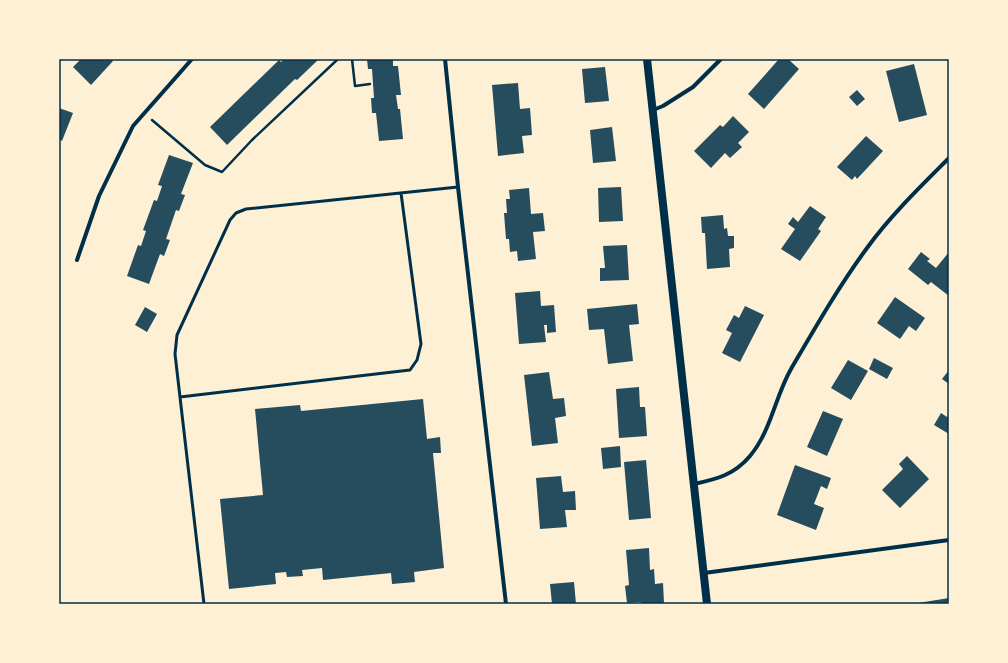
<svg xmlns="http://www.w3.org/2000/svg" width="1008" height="663" font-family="'Titillium Web',sans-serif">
  <rect width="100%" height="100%" fill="#fdf0d5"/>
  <!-- building -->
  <path fill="#264d5e" d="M 81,59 L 111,59 L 113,61 L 91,85 L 73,67 Z
    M 284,59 L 319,59 L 297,80 L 295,79 L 227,145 L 210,127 L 279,60 L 281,62 Z
    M 367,59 L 393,59 L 393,66 L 398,66 L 401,95 L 396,95 L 398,109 L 400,109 L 403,139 L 379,141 L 376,113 L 372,113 L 371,98 L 374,98 L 372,69 L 368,69 Z
    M 779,59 L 788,59 L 799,69 L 764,109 L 748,94 Z
    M 914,64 L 927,115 L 899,122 L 886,71 Z
    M 605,67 L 609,101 L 585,103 L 582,69 Z
    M 518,83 L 520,109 L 530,108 L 532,135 L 522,136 L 524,153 L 498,156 L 492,85 Z
    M 857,90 L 865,99 L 857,106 L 849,97 Z
    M 59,108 L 73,113 L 62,141 L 59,139 Z
    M 733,116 L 749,132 L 738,143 L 742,147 L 730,158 L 725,153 L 711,168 L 694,151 L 720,125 L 723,127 Z
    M 612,127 L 616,161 L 593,163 L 590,130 Z
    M 866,136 L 883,151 L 857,179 L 855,176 L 852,180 L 837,167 Z
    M 169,155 L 193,163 L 181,194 L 185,195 L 179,211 L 176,210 L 166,239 L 170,240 L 164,256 L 160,254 L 149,284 L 127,276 L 138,245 L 141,246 L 146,231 L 143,230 L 154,200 L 157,201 L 162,186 L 158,185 Z
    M 621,187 L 623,221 L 599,222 L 598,188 Z
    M 529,188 L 531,214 L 543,213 L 545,231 L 533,232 L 536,259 L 518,261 L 517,251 L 510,252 L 509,239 L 506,239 L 504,213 L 507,213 L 506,199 L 510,199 L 509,190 Z
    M 810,206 L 826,217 L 818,229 L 821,231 L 800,261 L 781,249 L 795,229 L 788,224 L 793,217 L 798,222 Z
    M 723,215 L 724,229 L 727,228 L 728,236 L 734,236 L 734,248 L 729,249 L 730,267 L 707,269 L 705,233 L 702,233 L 701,217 Z
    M 627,245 L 629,280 L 600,281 L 600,268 L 605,268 L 603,246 Z
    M 921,252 L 930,259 L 927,261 L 936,268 L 949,252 L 949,296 L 931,282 L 928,285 L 908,269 Z
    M 540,291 L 541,306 L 554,305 L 556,332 L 547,333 L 547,325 L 544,325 L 546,342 L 519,344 L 515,293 Z
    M 895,297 L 925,318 L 916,331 L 909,326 L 900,339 L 877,323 Z
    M 637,304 L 639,324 L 629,325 L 633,361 L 608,364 L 604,329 L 589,330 L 587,309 Z
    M 745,306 L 764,315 L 740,362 L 722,353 L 732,333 L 726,330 L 734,315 L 739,318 Z
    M 145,307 L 157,314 L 147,332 L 135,325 Z
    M 874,358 L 893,368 L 887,379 L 869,369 Z
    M 848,360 L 868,371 L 851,400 L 831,388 Z
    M 949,370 L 949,384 L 942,379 Z
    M 549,372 L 553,399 L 564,398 L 566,416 L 555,418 L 558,443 L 532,446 L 524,375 Z
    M 639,387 L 640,407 L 645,407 L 647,436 L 619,438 L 616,389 Z
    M 423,399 L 427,439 L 440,437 L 441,453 L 433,453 L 444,568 L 414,572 L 415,582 L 392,584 L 391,573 L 323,580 L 322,568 L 302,570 L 303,576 L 287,577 L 286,572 L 275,573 L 276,584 L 229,589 L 220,499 L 263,495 L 255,409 L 300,405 L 301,411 Z
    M 823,411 L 843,419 L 827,456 L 807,447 Z
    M 941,413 L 947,417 L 949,414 L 949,434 L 934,425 Z
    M 620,446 L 621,467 L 603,469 L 601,448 Z
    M 907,456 L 929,479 L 900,508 L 882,490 L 903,469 L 899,464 Z
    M 646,460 L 651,518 L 629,520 L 624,462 Z
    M 795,465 L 831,478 L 827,489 L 821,486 L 814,504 L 824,508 L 816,530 L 777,515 Z
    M 561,476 L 563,492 L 575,491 L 576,510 L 565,510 L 567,527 L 540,529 L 536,478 Z
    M 649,548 L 650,570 L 654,569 L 655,584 L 663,583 L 664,603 L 641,604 L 641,602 L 627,603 L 625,586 L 629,585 L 626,550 Z
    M 574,582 L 576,604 L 552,604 L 550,584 Z
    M 949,598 L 949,604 L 918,604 L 918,603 Z"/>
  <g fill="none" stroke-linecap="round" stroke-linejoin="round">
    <!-- path -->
    <path stroke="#003049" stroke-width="2.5" d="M 352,59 L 355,86 L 370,84
      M 152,120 L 205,165 L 222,172 L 252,140 L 338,59"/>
    <!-- service -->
    <path stroke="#003049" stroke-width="3" d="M 180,397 L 410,370 L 417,360 L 421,344 L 401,193
      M 204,604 L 175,354 L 177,335 L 230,220 L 236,213 L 246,209 L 458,187"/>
    <!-- minor -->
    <path stroke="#003049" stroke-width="4" d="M 445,59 L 458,187 L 506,604
      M 653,110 L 663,106 L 693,87 L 721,59
      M 77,260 L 99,196 L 133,126 L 192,59
      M 694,484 C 717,479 734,475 750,456 C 771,431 775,397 791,369 C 815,328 839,286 867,248 C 890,216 921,186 949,158
      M 704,573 L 949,540"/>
    <!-- secondary -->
    <path stroke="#003049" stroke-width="8" d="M 647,59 L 707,604"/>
  </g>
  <!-- border -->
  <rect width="1008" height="663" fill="none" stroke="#fdf0d5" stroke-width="120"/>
  <rect x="60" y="60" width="888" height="543" fill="none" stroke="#003049" stroke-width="1.5"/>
</svg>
